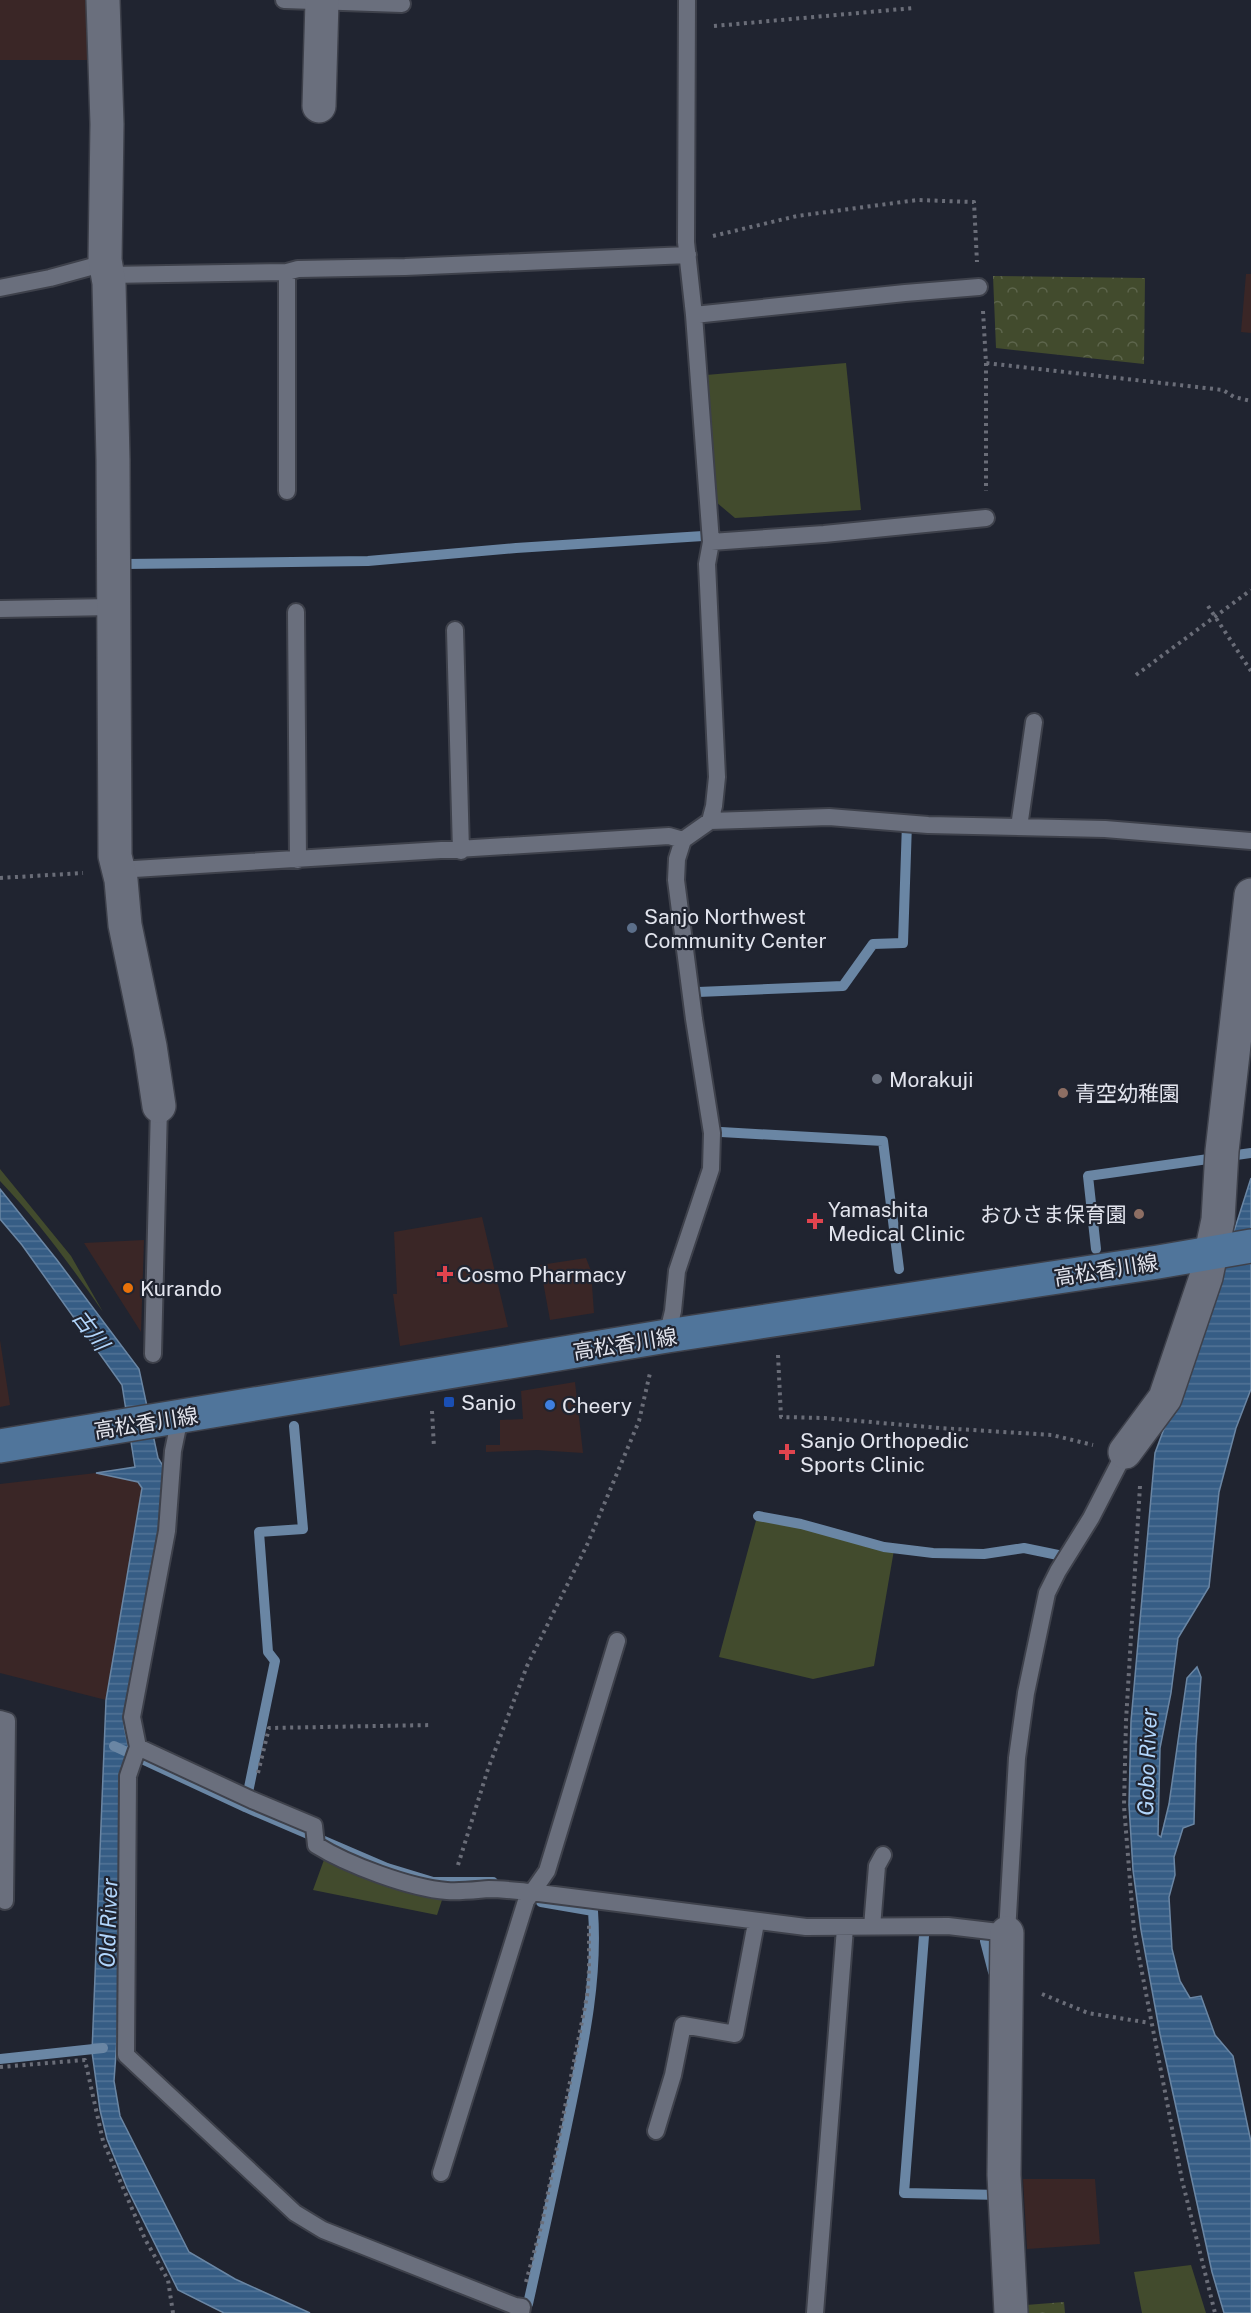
<svg xmlns="http://www.w3.org/2000/svg" width="1251" height="2313" font-family="'Public Sans','Noto Sans JP',sans-serif">
  <defs>
    <pattern id="park-crowns" width="20" height="18" patternUnits="userSpaceOnUse" patternTransform="scale(1.5)"><rect width="20" height="18" fill="#424b2d"/><path d="M2 6a3 3 0 1 1 6 0M12 15a3 3 0 1 1 6 0" fill="none" stroke="#5d654c"/></pattern>
    <pattern id="water-rules" width="6" height="5" patternUnits="userSpaceOnUse" patternTransform="scale(1.5)"><rect width="6" height="5" fill="#365d85"/><path d="M0 2.5h6" fill="none" stroke="#537497"/></pattern>
  </defs>
  <rect width="100%" height="100%" fill="#202430"/>
  <!-- commercial -->
  <path fill="#3a2626" d="M 0,0 L 90,0 L 93,60 L 0,60 Z
    M 1246,274 L 1251,274 L 1251,333 L 1241,332 Z
    M 482,1217 L 508,1327 L 400,1346 L 393,1294 L 397,1294 L 394,1232 Z
    M 144,1240 L 141,1332 L 84,1243 Z
    M 586,1258 L 591,1271 L 594,1313 L 550,1320 L 540,1265 Z
    M 0,1340 L 10,1405 L 0,1407 Z
    M 575,1382 L 583,1453 L 537,1450 L 486,1452 L 486,1445 L 500,1445 L 500,1420 L 523,1419 L 521,1391 Z
    M 96,1473 L 138,1482 L 142,1488 L 106,1700 L 0,1673 L 0,1484 Z
    M 1023,2179 L 1095,2179 L 1100,2244 L 1027,2249 Z"/>
  <!-- green -->
  <path fill="#424b2d" d="M 846,363 L 861,510 L 735,518 L 716,502 L 706,375 Z
    M 0,1169 L 71,1256 L 103,1312 C 71,1266 39,1222 0,1181 Z
    M 757,1517 L 894,1550 L 874,1666 L 813,1679 L 719,1657 Z
    M 325,1857 L 443,1897 L 437,1915 L 313,1890 Z
    M 1191,2265 L 1206,2313 L 1142,2313 L 1134,2272 Z"/>
  <!-- park -->
  <path fill="url(#park-crowns)" d="M 993,276 L 1145,278 L 1144,364 L 996,348 Z
    M 1064,2302 L 1065,2313 L 1026,2313 L 1026,2305 Z"/>
  <!-- water -->
  <path fill="url(#water-rules)" stroke="#6a86a4" stroke-width="1.5" d="M 1251,1178 L 1251,1389 L 1236,1428 L 1219,1492 L 1209,1587 L 1178,1638 L 1171,1693 L 1160,1748 L 1158,1835 L 1161,1837 L 1169,1804 L 1187,1678 L 1197,1667 L 1201,1677 L 1196,1744 L 1194,1824 L 1183,1828 L 1174,1857 L 1175,1875 L 1169,1897 L 1172,1949 L 1180,1981 L 1190,1998 L 1201,1996 L 1215,2035 L 1233,2056 L 1251,2142 L 1251,2313 L 1224,2313 L 1212,2272 L 1160,2034 L 1141,1930 L 1133,1870 L 1129,1805 L 1131,1721 L 1155,1453 L 1213,1297 Z
    M 0,1189 L 57,1260 L 139,1369 L 158,1458 L 163,1466 L 161,1516 L 124,1726 L 128,1745 L 122,1776 L 121,1983 L 114,2081 L 120,2116 L 189,2252 L 235,2279 L 310,2313 L 224,2313 L 178,2290 L 127,2188 L 107,2139 L 100,2110 L 92,2052 L 106,1700 L 142,1488 L 138,1482 L 96,1473 L 135,1467 L 122,1385 L 22,1245 L 0,1219 Z"/>
  <g fill="none" stroke-linecap="round" stroke-linejoin="round">
    <!-- stream -->
    <path stroke="#6a86a4" stroke-width="10" d="M 124,564 L 368,561 L 516,548 L 703,536
      M 698,992 L 843,986 L 873,944 L 903,943 L 907,823
      M 721,1132 L 883,1141 L 899,1269
      M 1096,1249 L 1088,1176 L 1251,1153
      M 758,1516 L 801,1524 L 884,1547 L 933,1553 L 984,1554 L 1024,1548 L 1058,1555
      M 114,1746 L 245,1807 L 387,1868 L 433,1882 L 493,1882
      M 245,1807 L 275,1661 L 268,1652 L 259,1532 L 303,1529 L 294,1426
      M 925,1923 L 904,2193 L 1001,2195
      M 985,1941 L 993,1972
      M 0,2059 L 103,2048
      M 528,2304 C 542,2241 556,2178 569,2115 C 583,2047 598,1980 593,1911 L 541,1902 L 543,1890"/>
    <defs>
      <path id="service" d="M 284,0 L 402,4
        M 287,272 L 287,491
        M 0,288 L 50,278 L 94,266 L 108,275 L 287,272 L 298,269 L 405,267 L 688,255
        M 694,315 L 905,293 L 979,287
        M 711,542 L 824,534 L 986,518
        M 0,609 L 113,607
        M 296,612 L 298,860
        M 455,630 L 461,851
        M 710,821 L 829,817 L 928,825 L 1105,829 L 1251,841
        M 1019,827 L 1034,722
        M 118,870 L 669,836 L 683,840
        M 667,1336 L 673,1311 L 677,1271 L 711,1169 L 712,1133 L 694,1019 L 676,880 L 677,859 L 683,840 L 710,821 L 714,806 L 717,777 L 707,564 L 711,542 L 694,315 L 686,242 L 687,0
        M 153,1354 L 159,1106
        M 180,1417 L 173,1451 L 167,1531 L 132,1717 L 138,1747 L 128,1776 L 126,2055 L 295,2213 L 323,2230 L 515,2306 L 522,2307 L 521,2313
        M 0,1719 L 7,1721 L 5,1901
        M 138,1747 L 252,1800 L 314,1826 L 316,1845 C 348,1865 410,1888 447,1891 C 461,1892 476,1890 489,1889 C 503,1889 518,1891 531,1892 L 806,1927 L 948,1926 L 1007,1933 L 1017,1758 L 1026,1693 L 1047,1593 L 1058,1571 L 1091,1518 L 1125,1452
        M 872,1927 L 877,1866 L 883,1855
        M 656,2131 L 673,2075 L 683,2025 L 735,2034 L 756,1923
        M 441,2173 L 526,1901 L 547,1871 L 617,1641
        M 815,2313 L 845,1928"/>
      <path id="minor" d="M 103,0 L 107,124 L 105,260 L 109,283 L 113,460 L 115,856 L 121,880 L 125,925 L 150,1046 L 159,1106
        M 319,106 L 322,1
        M 1125,1452 L 1165,1398 L 1206,1277 L 1218,1220 L 1222,1151 L 1251,895
        M 1007,1933 L 1004,2175 L 1011,2313"/>
      <path id="secondary" d="M 0,1446 L 667,1336 L 1158,1262 L 1251,1246"/>
    </defs>
    <!-- service casing -->
    <use href="#service" stroke="#3e414b" stroke-width="20"/>
    <!-- minor casing -->
    <use href="#minor" stroke="#3e414b" stroke-width="36"/>
    <!-- secondary casing -->
    <use href="#secondary" stroke="#3e414b" stroke-width="36"/>
    <!-- path -->
    <path stroke="#6a6d78" stroke-width="4" stroke-dasharray="3 4.5" stroke-linecap="butt" d="M 714,26 L 914,8
      M 713,236 L 797,216 L 917,200 L 974,202 L 977,262
      M 983,311 L 986,363 L 1223,390 L 1234,397 L 1251,401
      M 986,363 L 986,491
      M 1208,606 L 1251,671
      M 1136,675 L 1251,590
      M 0,878 L 83,873
      M 778,1355 L 781,1417 L 824,1418 L 940,1428 L 1052,1435 L 1093,1445
      M 432,1411 L 434,1448
      M 1140,1486 L 1126,1721 L 1124,1806 L 1134,1931 L 1182,2180 L 1215,2313
      M 258,1773 L 269,1728 L 432,1725
      M 458,1865 L 488,1769 L 527,1666 L 587,1545 L 639,1421 L 650,1373
      M 1042,1994 L 1088,2013 L 1150,2023
      M 0,2067 L 85,2060 L 103,2141 L 145,2239 L 168,2280 L 173,2313
      M 526,2282 L 542,2223 L 587,1996 L 589,1970 L 589,1925"/>
    <!-- service -->
    <use href="#service" stroke="#6a6f7d" stroke-width="16"/>
    <!-- minor -->
    <use href="#minor" stroke="#6a6f7d" stroke-width="33"/>
    <!-- secondary -->
    <use href="#secondary" stroke="#50759b" stroke-width="33"/>
  </g>
  <!-- markers -->
  <circle fill="#5c6f8a" stroke="#202430" stroke-width="2" cx="632" cy="928" r="6"/>
  <circle fill="#6b7280" stroke="#202430" stroke-width="2" cx="877" cy="1079" r="6"/>
  <g fill="#8d6e63" stroke="#202430" stroke-width="2">
    <circle cx="1063" cy="1093" r="6"/>
    <circle cx="1139" cy="1214" r="6"/>
  </g>
  <g fill="#e0444e" stroke="#202430" stroke-width="2">
    <path d="M812 1212h6v6h6v6h-6v6h-6v-6h-6v-6h6z"/>
    <path d="M442 1265h6v6h6v6h-6v6h-6v-6h-6v-6h6z"/>
    <path d="M784 1443h6v6h6v6h-6v6h-6v-6h-6v-6h6z"/>
  </g>
  <circle fill="#e8710a" stroke="#202430" stroke-width="2" cx="128" cy="1288" r="6"/>
  <rect fill="#1a4fb4" stroke="#202430" stroke-width="2" x="443" y="1396" width="12" height="12" rx="3"/>
  <circle fill="#3f7fe0" stroke="#202430" stroke-width="2" cx="550" cy="1405" r="6"/>
  <g text-anchor="middle" dominant-baseline="central" stroke-width="4.5" stroke-linejoin="round" paint-order="stroke">
    <!-- poi labels -->
    <g font-size="21" fill="#e2e4ed" stroke="#202430" text-anchor="start">
      <text x="644" y="916">Sanjo Northwest<tspan x="644" dy="24">Community Center</tspan></text>
      <text x="889" y="1079">Morakuji</text>
      <text x="1075" y="1093">青空幼稚園</text>
      <text x="828" y="1209">Yamashita<tspan x="828" dy="24">Medical Clinic</tspan></text>
      <text x="1127" y="1214" text-anchor="end">おひさま保育園</text>
      <text x="457" y="1274">Cosmo Pharmacy</text>
      <text x="140" y="1288">Kurando</text>
      <text x="461" y="1402">Sanjo</text>
      <text x="562" y="1405">Cheery</text>
      <text x="800" y="1440">Sanjo Orthopedic<tspan x="800" dy="24">Sports Clinic</tspan></text>
    </g>
    <!-- street labels -->
    <g font-size="21" fill="#e2e4ed" stroke="#202430">
      <text transform="translate(1106 1270) rotate(-9)">高松香川線</text>
      <text transform="translate(625 1344) rotate(-9)">高松香川線</text>
      <text transform="translate(146 1423) rotate(-9)">高松香川線</text>
    </g>
    <!-- water labels -->
    <g font-size="22" font-style="italic" fill="#b2d6fc" stroke="#202430">
      <text transform="translate(91 1330) rotate(53)">古川</text>
      <text transform="translate(1147 1762) rotate(-88)">Gobo River</text>
      <text transform="translate(108 1923) rotate(-88)">Old River</text>
    </g>
  </g>
</svg>
